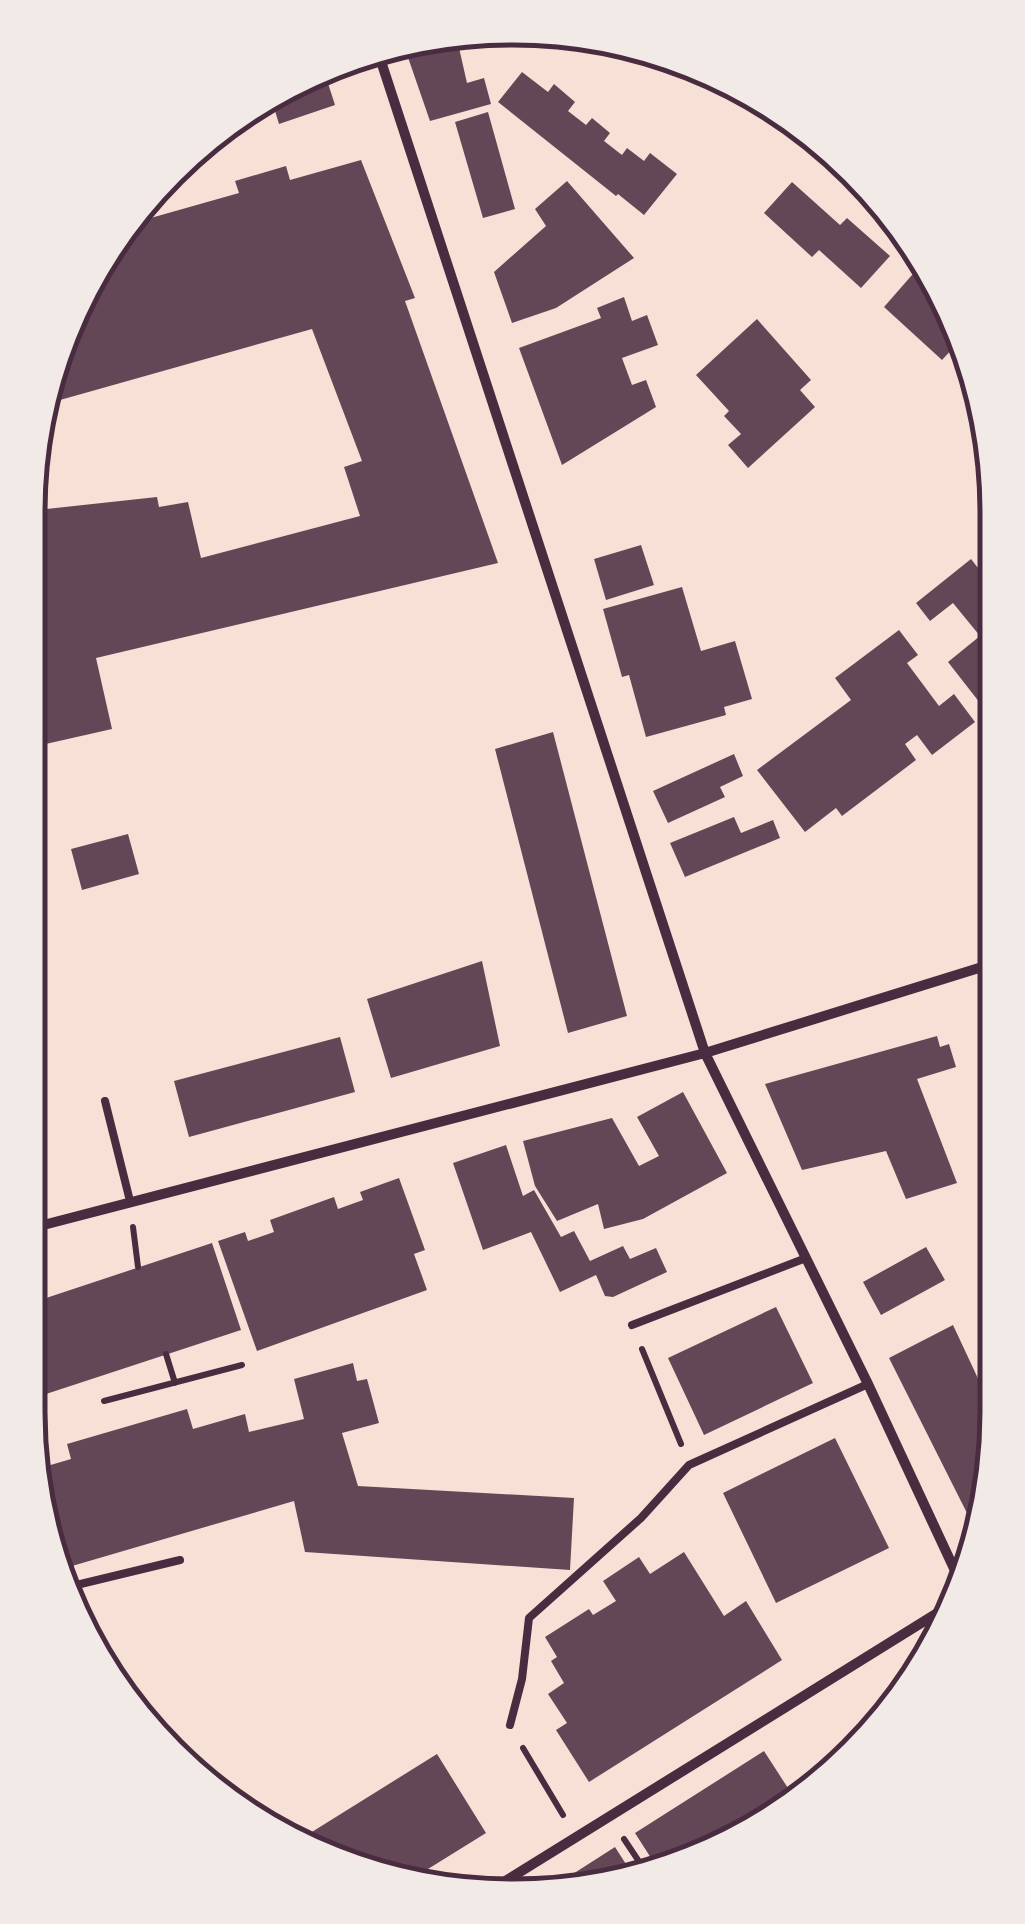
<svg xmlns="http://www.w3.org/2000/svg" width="1025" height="1924" font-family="'Exo 2',sans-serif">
  <rect width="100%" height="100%" fill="#f7e1d7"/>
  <!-- building -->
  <path fill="#644757" d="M 457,39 L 467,83 L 484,78 L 491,104 L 430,121 L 403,43 Z
    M 522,72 L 548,92 L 554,84 L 575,102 L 568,111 L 586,125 L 592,118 L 610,133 L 604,141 L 622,155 L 627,148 L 644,161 L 650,153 L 677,174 L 644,215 L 618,194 L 616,196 L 498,102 Z
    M 325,74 L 335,105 L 279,124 L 272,101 Z
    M 488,112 L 515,209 L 483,218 L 455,122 Z
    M 361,160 L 415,298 L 405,301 L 498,563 L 96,658 L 112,729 L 28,748 L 28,511 L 157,497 L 159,507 L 188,502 L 201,558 L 360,516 L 344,467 L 362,461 L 312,329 L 53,402 L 92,271 L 133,223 L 239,193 L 235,181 L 286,166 L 290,180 Z
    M 567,181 L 634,258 L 556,308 L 512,323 L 494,272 L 546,226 L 535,209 Z
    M 792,182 L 840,225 L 847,218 L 890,256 L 861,288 L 819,250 L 812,257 L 764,213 Z
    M 919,267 L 928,276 L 955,346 L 942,360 L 884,307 Z
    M 624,297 L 632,321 L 647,315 L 658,345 L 622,358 L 632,385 L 646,380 L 656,407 L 562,465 L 519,348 L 601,318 L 597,308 Z
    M 757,319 L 811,380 L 800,390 L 815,407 L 748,468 L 728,445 L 741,434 L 724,416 L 729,411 L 696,375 Z
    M 641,545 L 654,585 L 606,600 L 594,559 Z
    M 971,559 L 989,582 L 994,579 L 994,706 L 987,712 L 948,662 L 980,636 L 953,603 L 930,621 L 916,603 Z
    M 682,587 L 701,651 L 735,641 L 752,699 L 724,707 L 726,715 L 646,737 L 629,675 L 622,677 L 603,609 Z
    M 899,630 L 918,655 L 907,663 L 939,706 L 954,694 L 975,722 L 932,755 L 917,735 L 905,744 L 916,760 L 842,816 L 836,808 L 805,832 L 757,770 L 851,700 L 835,678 Z
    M 553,732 L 627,1016 L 568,1033 L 495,749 Z
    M 734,754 L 743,776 L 720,787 L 725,797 L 668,823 L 653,791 Z
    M 734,817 L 741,833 L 773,820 L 780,838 L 685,877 L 670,843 Z
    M 128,834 L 139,874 L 82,890 L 71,849 Z
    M 482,961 L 500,1046 L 391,1078 L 367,999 Z
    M 937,1036 L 940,1047 L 949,1044 L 956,1067 L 917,1079 L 957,1183 L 906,1199 L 886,1151 L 802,1170 L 765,1084 Z
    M 340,1037 L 355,1092 L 189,1137 L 174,1081 Z
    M 683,1092 L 727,1173 L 643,1219 L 604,1229 L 598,1204 L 557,1221 L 535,1186 L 523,1141 L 612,1118 L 639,1166 L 659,1156 L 637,1117 Z
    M 506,1145 L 523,1196 L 534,1190 L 561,1237 L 574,1231 L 590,1261 L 623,1246 L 630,1259 L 656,1248 L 667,1272 L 613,1297 L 605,1296 L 596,1275 L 560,1292 L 531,1232 L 483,1250 L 453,1163 Z
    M 399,1178 L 425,1250 L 414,1254 L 427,1290 L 257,1351 L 218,1241 L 245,1232 L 248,1241 L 274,1232 L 270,1220 L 334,1197 L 338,1209 L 363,1200 L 360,1192 Z
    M 212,1243 L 241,1330 L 43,1395 L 28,1349 L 28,1304 Z
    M 926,1247 L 945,1280 L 881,1315 L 863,1282 Z
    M 776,1307 L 813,1383 L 704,1435 L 668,1358 Z
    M 953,1325 L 996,1417 L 996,1443 L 972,1523 L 889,1358 Z
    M 353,1363 L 357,1381 L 367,1379 L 379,1423 L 342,1433 L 358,1486 L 574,1498 L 570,1570 L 305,1552 L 294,1501 L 55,1571 L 37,1469 L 71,1459 L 67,1444 L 187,1409 L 193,1429 L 245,1414 L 249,1432 L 304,1419 L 294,1379 Z
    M 835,1438 L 889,1548 L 776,1603 L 723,1493 Z
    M 684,1552 L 724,1616 L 746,1601 L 782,1660 L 589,1782 L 556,1730 L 567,1723 L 548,1694 L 564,1683 L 551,1661 L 557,1657 L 545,1637 L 589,1609 L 593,1615 L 616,1601 L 603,1581 L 639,1557 L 650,1574 Z
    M 764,1751 L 795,1799 L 699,1859 L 658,1869 L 635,1833 Z
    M 437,1754 L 486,1833 L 407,1882 L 388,1880 L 299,1840 Z
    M 230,1788 L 233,1805 L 221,1794 Z
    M 615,1847 L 633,1875 L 540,1895 Z"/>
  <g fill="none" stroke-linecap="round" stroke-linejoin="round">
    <!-- path -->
    <path stroke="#4a2c40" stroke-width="6" d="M 133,1227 L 138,1267
      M 642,1349 L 681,1444
      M 166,1354 L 175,1383
      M 104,1401 L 242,1365
      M 523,1748 L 563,1815
      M 624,1839 L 646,1872"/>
    <!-- service -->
    <path stroke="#4a2c40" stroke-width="8" d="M 105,1101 L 130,1201
      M 632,1325 L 806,1258
      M 64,1588 L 180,1560
      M 510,1725 L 522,1679 L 529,1618 L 641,1518 L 689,1465 L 868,1384"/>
    <!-- minor -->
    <path stroke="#4a2c40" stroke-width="10" d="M 377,49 L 705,1053 L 868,1384 L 957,1575
      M 28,1229 L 705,1053 L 995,963
      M 491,1890 L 947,1607"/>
  </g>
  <!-- crop -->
  <path d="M0 0H1025V1924H0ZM512 45H513A467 467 0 0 1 980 512V1412A467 467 0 0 1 513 1879H512A467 467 0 0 1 45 1412V512A467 467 0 0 1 512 45Z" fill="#f1eae7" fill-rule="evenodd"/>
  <path fill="none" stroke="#4a2c40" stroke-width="5" d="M512 45H513A467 467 0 0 1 980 512V1412A467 467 0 0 1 513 1879H512A467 467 0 0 1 45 1412V512A467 467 0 0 1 512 45Z"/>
</svg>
